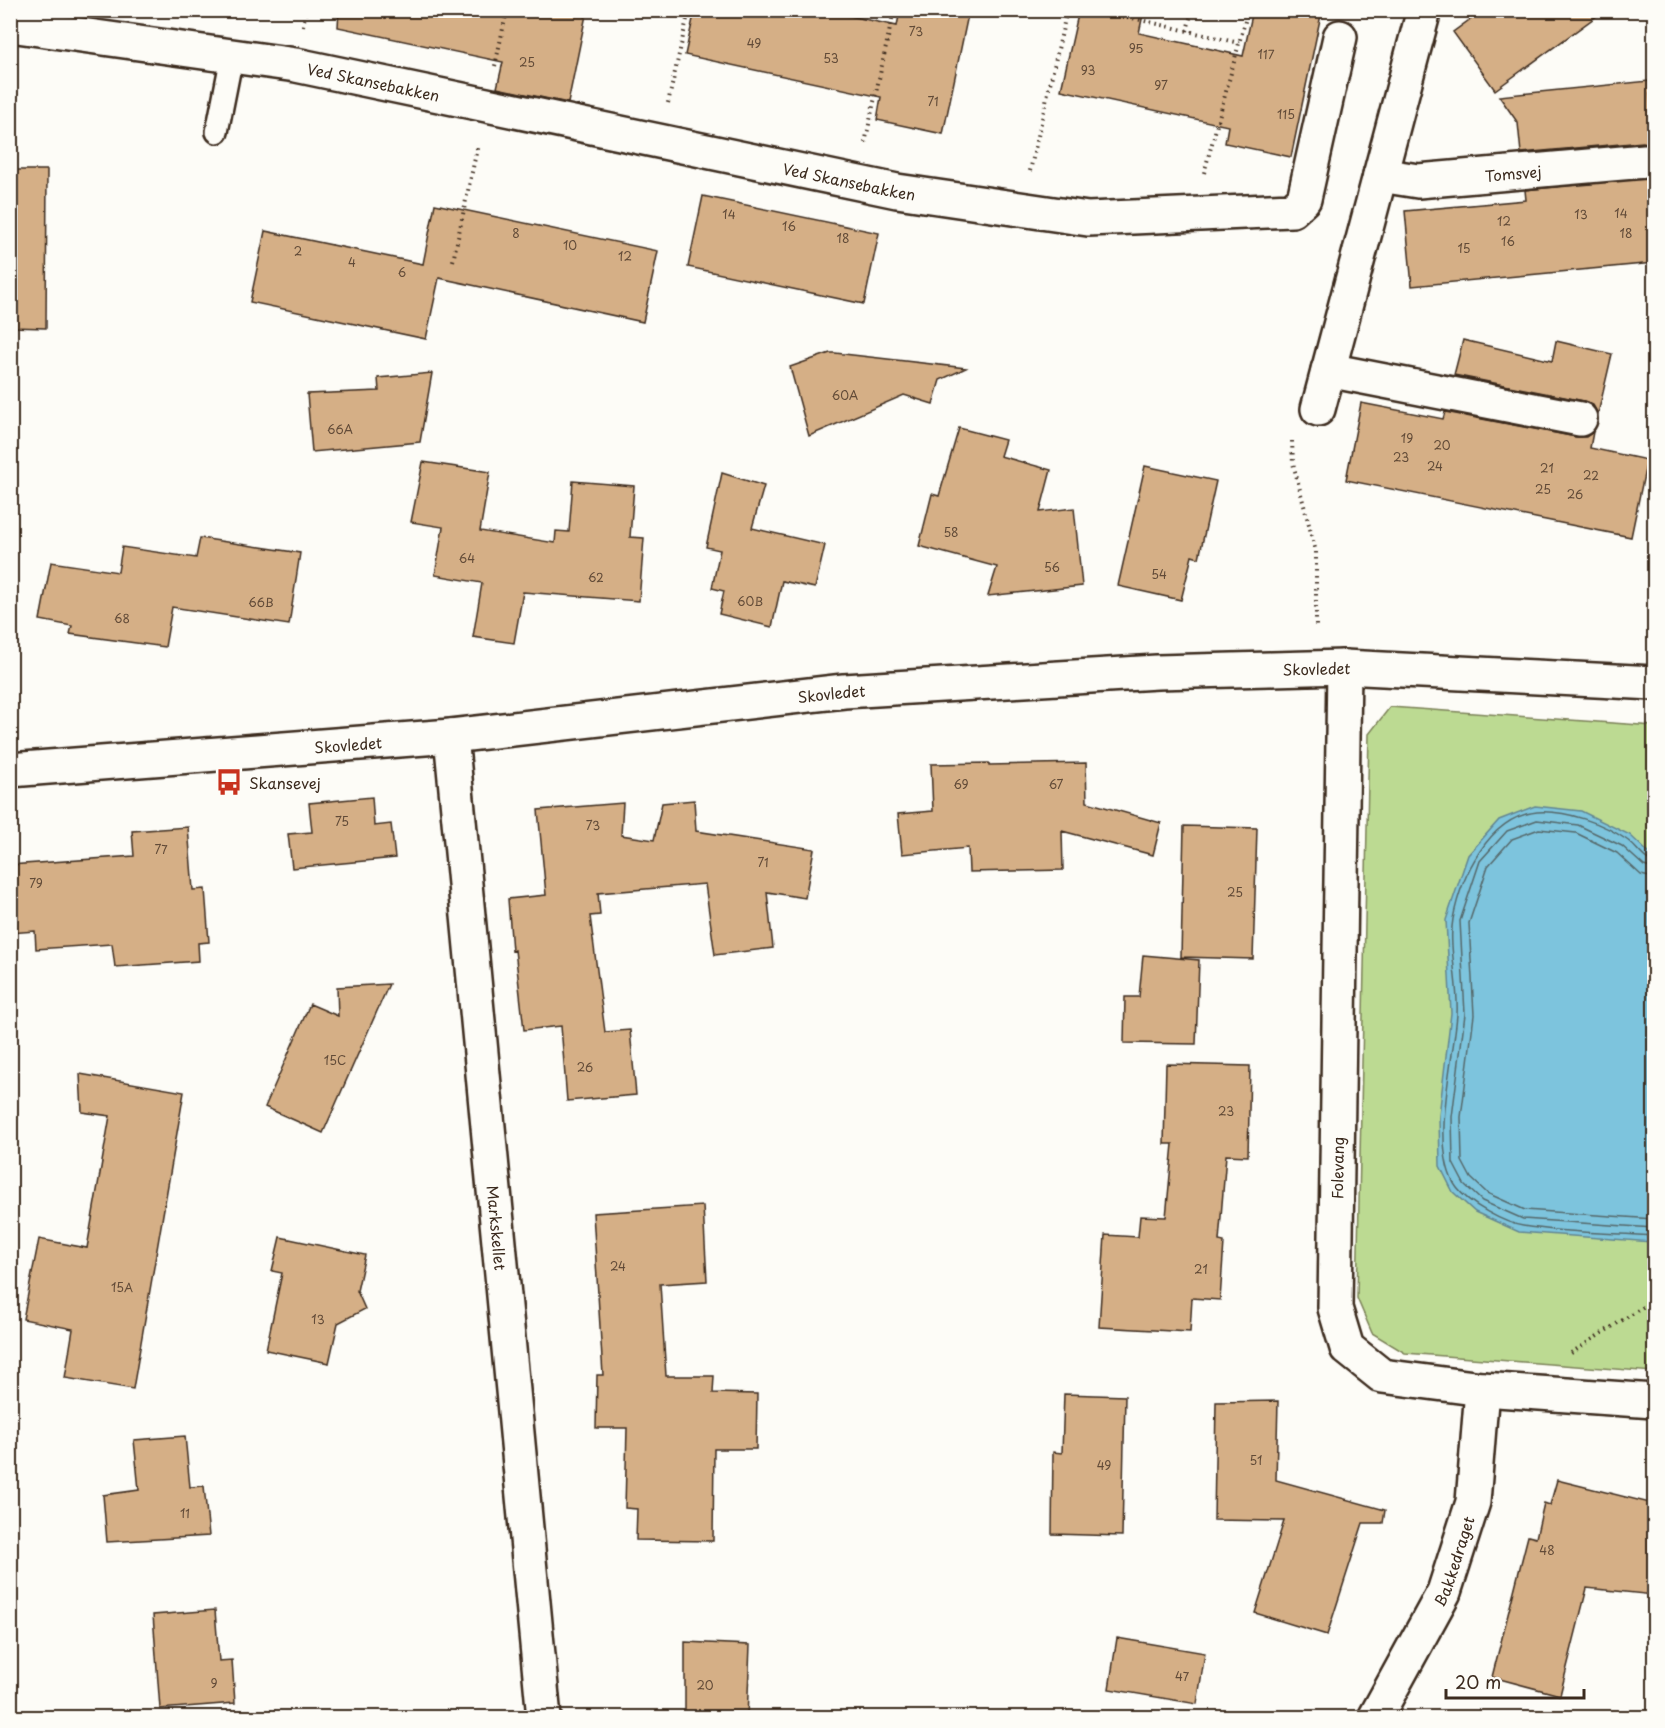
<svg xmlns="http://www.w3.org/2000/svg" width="1665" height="1728" font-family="'Playpen Sans',sans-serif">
  <rect width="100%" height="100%" fill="#fdfcf7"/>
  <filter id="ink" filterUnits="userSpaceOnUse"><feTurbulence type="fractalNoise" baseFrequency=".0167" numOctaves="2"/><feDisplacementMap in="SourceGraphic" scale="12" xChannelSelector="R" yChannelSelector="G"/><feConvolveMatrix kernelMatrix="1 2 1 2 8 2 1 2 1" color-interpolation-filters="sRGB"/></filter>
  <g filter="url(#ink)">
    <!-- green -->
    <path fill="#bcda92" stroke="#7c8258" stroke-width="1.5" d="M 1390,707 L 1654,726 L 1654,1372 L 1405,1353 L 1372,1333 L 1357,1298 L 1369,734 Z"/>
    <!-- water -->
    <path fill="#7dc4dd" stroke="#638691" stroke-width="1.5" d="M 1535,806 L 1581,811 L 1630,835 L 1654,858 L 1652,1242 L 1519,1232 L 1475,1212 L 1453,1192 L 1440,1166 L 1439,1116 L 1451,1013 L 1446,920 L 1468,855 L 1499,820 Z"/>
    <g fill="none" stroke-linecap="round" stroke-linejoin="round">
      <!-- shore -->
      <path stroke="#55686a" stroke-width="1.5" d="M 1654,862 C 1643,860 1636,846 1627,840 C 1603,823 1566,810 1537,812 C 1488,817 1461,877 1453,919 C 1448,946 1459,986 1457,1014 C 1454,1060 1429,1150 1457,1188 C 1469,1204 1504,1223 1523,1226 C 1566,1233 1611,1233 1654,1236
        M 1654,869 L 1644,866 L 1622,846 L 1578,825 L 1537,820 L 1507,831 L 1480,861 L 1460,921 L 1465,1014 L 1452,1117 L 1453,1163 L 1464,1184 L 1482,1201 L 1523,1219 L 1654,1228
        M 1654,878 L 1641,875 L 1617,853 L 1576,833 L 1539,829 L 1512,839 L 1488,866 L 1469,923 L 1474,1015 L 1461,1117 L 1462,1161 L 1471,1178 L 1487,1193 L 1525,1210 L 1654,1219"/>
    </g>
    <!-- building -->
    <path fill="#d5af86" stroke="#3b2a1e" stroke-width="1.5" d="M 339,10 L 587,10 L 568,103 L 497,88 L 503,62 L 338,27 Z
      M 695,10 L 822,10 L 897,26 L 900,10 L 969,10 L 943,134 L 877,120 L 881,97 L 685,55 Z
      M 1079,10 L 1144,10 L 1139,33 L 1243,56 L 1253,10 L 1322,10 L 1291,157 L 1225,143 L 1228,126 L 1061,90 Z
      M 1483,10 L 1605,10 L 1495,90 L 1453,32 Z
      M 1649,81 L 1654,145 L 1643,142 L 1521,153 L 1518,123 L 1499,96 Z
      M 10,170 L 47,170 L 46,328 L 10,327 Z
      M 1654,177 L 1654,263 L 1412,286 L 1405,211 L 1526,200 L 1525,190 Z
      M 703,196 L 879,233 L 864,304 L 688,267 Z
      M 435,204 L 658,251 L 643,322 L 439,278 L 426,339 L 250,302 L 265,231 L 423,264 Z
      M 1463,340 L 1552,361 L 1556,341 L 1612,354 L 1598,414 L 1593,405 L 1584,401 L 1454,375 Z
      M 830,353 L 835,353 L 966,368 L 940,380 L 933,404 L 904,395 L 809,436 L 790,367 Z
      M 432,373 L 420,442 L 312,452 L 307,394 L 379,391 L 378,378 Z
      M 1361,403 L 1443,419 L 1445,412 L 1576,437 L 1586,437 L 1593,432 L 1590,448 L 1647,460 L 1631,537 L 1346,480 Z
      M 959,428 L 1005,440 L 1000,456 L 1051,470 L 1040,512 L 1074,508 L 1082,586 L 988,596 L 997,567 L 919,546 L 932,494 L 939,496 Z
      M 423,462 L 490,472 L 480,531 L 555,543 L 556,531 L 569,532 L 573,481 L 634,486 L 630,537 L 644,538 L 639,601 L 523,592 L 514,643 L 473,637 L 482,583 L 435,575 L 443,527 L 411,522 Z
      M 1145,466 L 1216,481 L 1199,558 L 1192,556 L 1181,600 L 1118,586 Z
      M 722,473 L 764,486 L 752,528 L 825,545 L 815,588 L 782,581 L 772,627 L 719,614 L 724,591 L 712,588 L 720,550 L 706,547 Z
      M 200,538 L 300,553 L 289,625 L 172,607 L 165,647 L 70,634 L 72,626 L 40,620 L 51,562 L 118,572 L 122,547 L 196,558 Z
      M 989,763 L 989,765 L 1086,763 L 1087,802 L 1161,823 L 1153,855 L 1062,831 L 1063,870 L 969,872 L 968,848 L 902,854 L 898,814 L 933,811 L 931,764 Z
      M 372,797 L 374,826 L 391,824 L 395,858 L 292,868 L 288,834 L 312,832 L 309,803 Z
      M 694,800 L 696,831 L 814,849 L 805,898 L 767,892 L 773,948 L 715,955 L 705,884 L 598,893 L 600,915 L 590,916 L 605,1032 L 630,1030 L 636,1095 L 567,1101 L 561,1026 L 524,1030 L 515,950 L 512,951 L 508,899 L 546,895 L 538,810 L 623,803 L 621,835 L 654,840 L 662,803 Z
      M 1184,826 L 1257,828 L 1253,959 L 1181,957 Z
      M 188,827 L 193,890 L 205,889 L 209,942 L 198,943 L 199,961 L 115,967 L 112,944 L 36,949 L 35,931 L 10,933 L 10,865 L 134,856 L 132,831 Z
      M 1143,955 L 1199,960 L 1196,1044 L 1124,1043 L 1125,997 L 1139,997 Z
      M 389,984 L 323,1133 L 265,1107 L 310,1004 L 338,1016 L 337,987 Z
      M 1166,1064 L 1250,1066 L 1248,1156 L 1226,1155 L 1219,1241 L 1224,1242 L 1220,1300 L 1192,1298 L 1190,1332 L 1099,1327 L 1105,1235 L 1138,1237 L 1140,1216 L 1166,1217 L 1173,1144 L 1164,1144 Z
      M 80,1074 L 184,1092 L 133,1389 L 65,1378 L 73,1329 L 23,1319 L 39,1239 L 87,1248 L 110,1116 L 82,1112 Z
      M 703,1206 L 707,1281 L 660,1284 L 666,1376 L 714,1376 L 713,1393 L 757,1394 L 756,1449 L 714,1449 L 713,1541 L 636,1540 L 637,1509 L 625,1508 L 627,1428 L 596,1428 L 597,1375 L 603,1375 L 593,1213 Z
      M 280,1237 L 365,1255 L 357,1291 L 365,1309 L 338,1323 L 329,1363 L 266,1350 L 282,1273 L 272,1271 Z
      M 1064,1394 L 1125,1396 L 1122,1536 L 1052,1534 L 1053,1452 L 1062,1453 Z
      M 1278,1401 L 1276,1480 L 1385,1510 L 1383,1523 L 1363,1523 L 1327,1635 L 1255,1613 L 1284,1521 L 1214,1520 L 1216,1402 Z
      M 185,1436 L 190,1487 L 204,1486 L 209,1536 L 107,1542 L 103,1495 L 139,1490 L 134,1440 Z
      M 1557,1480 L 1654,1504 L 1654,1595 L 1587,1588 L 1560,1695 L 1492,1677 L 1528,1536 L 1536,1538 L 1544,1503 L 1550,1505 Z
      M 215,1610 L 219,1661 L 232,1660 L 235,1703 L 160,1709 L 153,1615 Z
      M 1117,1638 L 1205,1653 L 1197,1704 L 1109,1689 Z
      M 685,1642 L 750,1645 L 747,1718 L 685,1718 Z"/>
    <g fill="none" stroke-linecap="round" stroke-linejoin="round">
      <defs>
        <path id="lane" d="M 217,132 L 232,56"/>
        <g id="street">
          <path id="s1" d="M 10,25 L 296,65 L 897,191 L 1088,219 L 1292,210 L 1304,199 L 1340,37"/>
          <path id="s2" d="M 1380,175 L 1418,181 L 1645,161"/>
          <path d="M 1328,370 L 1580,419"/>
          <path d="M 1318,409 L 1424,10"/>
          <path d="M 1344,667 L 1335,1308 L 1347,1348 L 1382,1376 L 1482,1389 L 1654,1401"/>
          <path id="s3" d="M 451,736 L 544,1718"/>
          <path id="s4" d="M 1375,1718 L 1444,1592 L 1473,1502 L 1482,1389"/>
        </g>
        <g id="secondary">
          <path id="s5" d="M 10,770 L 451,736 L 844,691 L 1157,672 L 1344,667 L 1654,683"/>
        </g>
      </defs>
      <!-- lane casing -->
      <use href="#lane" stroke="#3b2a1e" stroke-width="26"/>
      <!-- street casing -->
      <use href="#street" stroke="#3b2a1e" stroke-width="38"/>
      <!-- secondary casing -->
      <use href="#secondary" stroke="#3b2a1e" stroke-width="38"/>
      <!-- path -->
      <path stroke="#3b2a1e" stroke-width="4" stroke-dasharray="1.5 4.5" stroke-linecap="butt" d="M 1098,10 L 1239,43
        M 303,26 L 306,10
        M 1187,31 L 1192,10
        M 495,66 L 507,10
        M 668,103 L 689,10
        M 865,143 L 894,10
        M 1030,171 L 1067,10
        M 1204,173 L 1248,10
        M 453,261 L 478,144
        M 1292,441 L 1293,463 L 1316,552 L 1316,628
        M 1571,1353 L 1654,1300"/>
      <!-- lane -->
      <use href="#lane" stroke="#fdfcf7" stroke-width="21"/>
      <!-- street -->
      <use href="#street" stroke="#fdfcf7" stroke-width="33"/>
      <!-- secondary -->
      <use href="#secondary" stroke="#fdfcf7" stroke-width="33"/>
    </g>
  </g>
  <!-- icons -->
  <defs>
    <symbol id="bus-bare" viewBox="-9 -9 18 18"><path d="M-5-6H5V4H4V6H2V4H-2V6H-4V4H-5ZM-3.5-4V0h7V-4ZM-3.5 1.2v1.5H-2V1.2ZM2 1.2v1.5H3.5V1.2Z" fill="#c8321e" stroke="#fdfcf7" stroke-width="2.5" paint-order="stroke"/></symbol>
  </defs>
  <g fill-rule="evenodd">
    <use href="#bus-bare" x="210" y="763" width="38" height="38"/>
  </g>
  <g text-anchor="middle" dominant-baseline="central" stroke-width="4.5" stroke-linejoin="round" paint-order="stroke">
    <!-- number labels -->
    <g font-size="12" fill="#624b38">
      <text x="916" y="31">73</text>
      <text x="754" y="43">49</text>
      <text x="1136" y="48">95</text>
      <text x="1266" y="54">117</text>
      <text x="831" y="58">53</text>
      <text x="527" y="62">25</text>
      <text x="1088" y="70">93</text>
      <text x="1161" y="85">97</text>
      <text x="933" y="101">71</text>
      <text x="1286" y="114">115</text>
      <text x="1621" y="213">14</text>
      <text x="729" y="214">14</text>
      <text x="1581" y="214">13</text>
      <text x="1504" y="221">12</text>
      <text x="789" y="226">16</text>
      <text x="516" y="233">8</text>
      <text x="1626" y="233">18</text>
      <text x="843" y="238">18</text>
      <text x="1508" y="241">16</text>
      <text x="570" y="245">10</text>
      <text x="1464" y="248">15</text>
      <text x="298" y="251">2</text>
      <text x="625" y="256">12</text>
      <text x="352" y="262">4</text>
      <text x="402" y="272">6</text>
      <text x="845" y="395">60A</text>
      <text x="340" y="429">66A</text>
      <text x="1407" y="438">19</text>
      <text x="1442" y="445">20</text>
      <text x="1401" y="457">23</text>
      <text x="1435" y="466">24</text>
      <text x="1547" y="468">21</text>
      <text x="1591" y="475">22</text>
      <text x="1543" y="489">25</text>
      <text x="1575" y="494">26</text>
      <text x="951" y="532">58</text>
      <text x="467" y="558">64</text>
      <text x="1052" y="567">56</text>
      <text x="1159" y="574">54</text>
      <text x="596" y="577">62</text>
      <text x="750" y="601">60B</text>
      <text x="261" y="602">66B</text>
      <text x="122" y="618">68</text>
      <text x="961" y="784">69</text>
      <text x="1056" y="784">67</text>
      <text x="342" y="821">75</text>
      <text x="593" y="825">73</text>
      <text x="161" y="849">77</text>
      <text x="763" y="862">71</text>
      <text x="36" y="883">79</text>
      <text x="1235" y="892">25</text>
      <text x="335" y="1060">15C</text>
      <text x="585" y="1067">26</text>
      <text x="1226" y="1111">23</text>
      <text x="618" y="1266">24</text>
      <text x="1201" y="1269">21</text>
      <text x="122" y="1287">15A</text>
      <text x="318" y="1319">13</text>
      <text x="1256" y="1460">51</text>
      <text x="1104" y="1465">49</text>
      <text x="185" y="1513">11</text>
      <text x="1547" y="1550">48</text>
      <text x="1182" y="1676">47</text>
      <text x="214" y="1683">9</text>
      <text x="705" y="1685">20</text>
    </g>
    <!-- street labels -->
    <g font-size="15" fill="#3b2a1e" stroke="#fdfcf7">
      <text stroke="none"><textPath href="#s1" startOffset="368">Ved Skansebakken</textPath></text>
      <text stroke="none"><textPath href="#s2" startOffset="134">Tomsvej</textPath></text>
      <text stroke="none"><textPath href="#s1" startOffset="854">Ved Skansebakken</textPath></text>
      <text stroke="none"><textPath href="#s5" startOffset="1311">Skovledet</textPath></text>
      <text stroke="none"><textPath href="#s5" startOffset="825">Skovledet</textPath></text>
      <text stroke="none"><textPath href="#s5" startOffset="339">Skovledet</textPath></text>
      <text transform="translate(1337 1168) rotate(-89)">Folevang</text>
      <text stroke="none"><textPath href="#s3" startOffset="494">Markskellet</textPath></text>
      <text stroke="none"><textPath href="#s4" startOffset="176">Bakkedraget</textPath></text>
    </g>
    <!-- poi labels -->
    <g font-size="15" fill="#3b2a1e" stroke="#fdfcf7" text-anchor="start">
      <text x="249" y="782">Skansevej</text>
    </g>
  </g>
  <!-- margin -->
  <rect width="1665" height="1728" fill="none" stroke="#fdfcf7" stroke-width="36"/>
  <rect x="18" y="18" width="1629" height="1692" fill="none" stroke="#3b2a1e" stroke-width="2" filter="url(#ink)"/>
  <!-- scale -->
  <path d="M1446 1689v9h138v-9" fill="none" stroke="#3b2a1e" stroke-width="3"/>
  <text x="1455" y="1689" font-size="18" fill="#3b2a1e" stroke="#fdfcf7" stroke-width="4.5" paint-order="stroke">20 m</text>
</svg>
